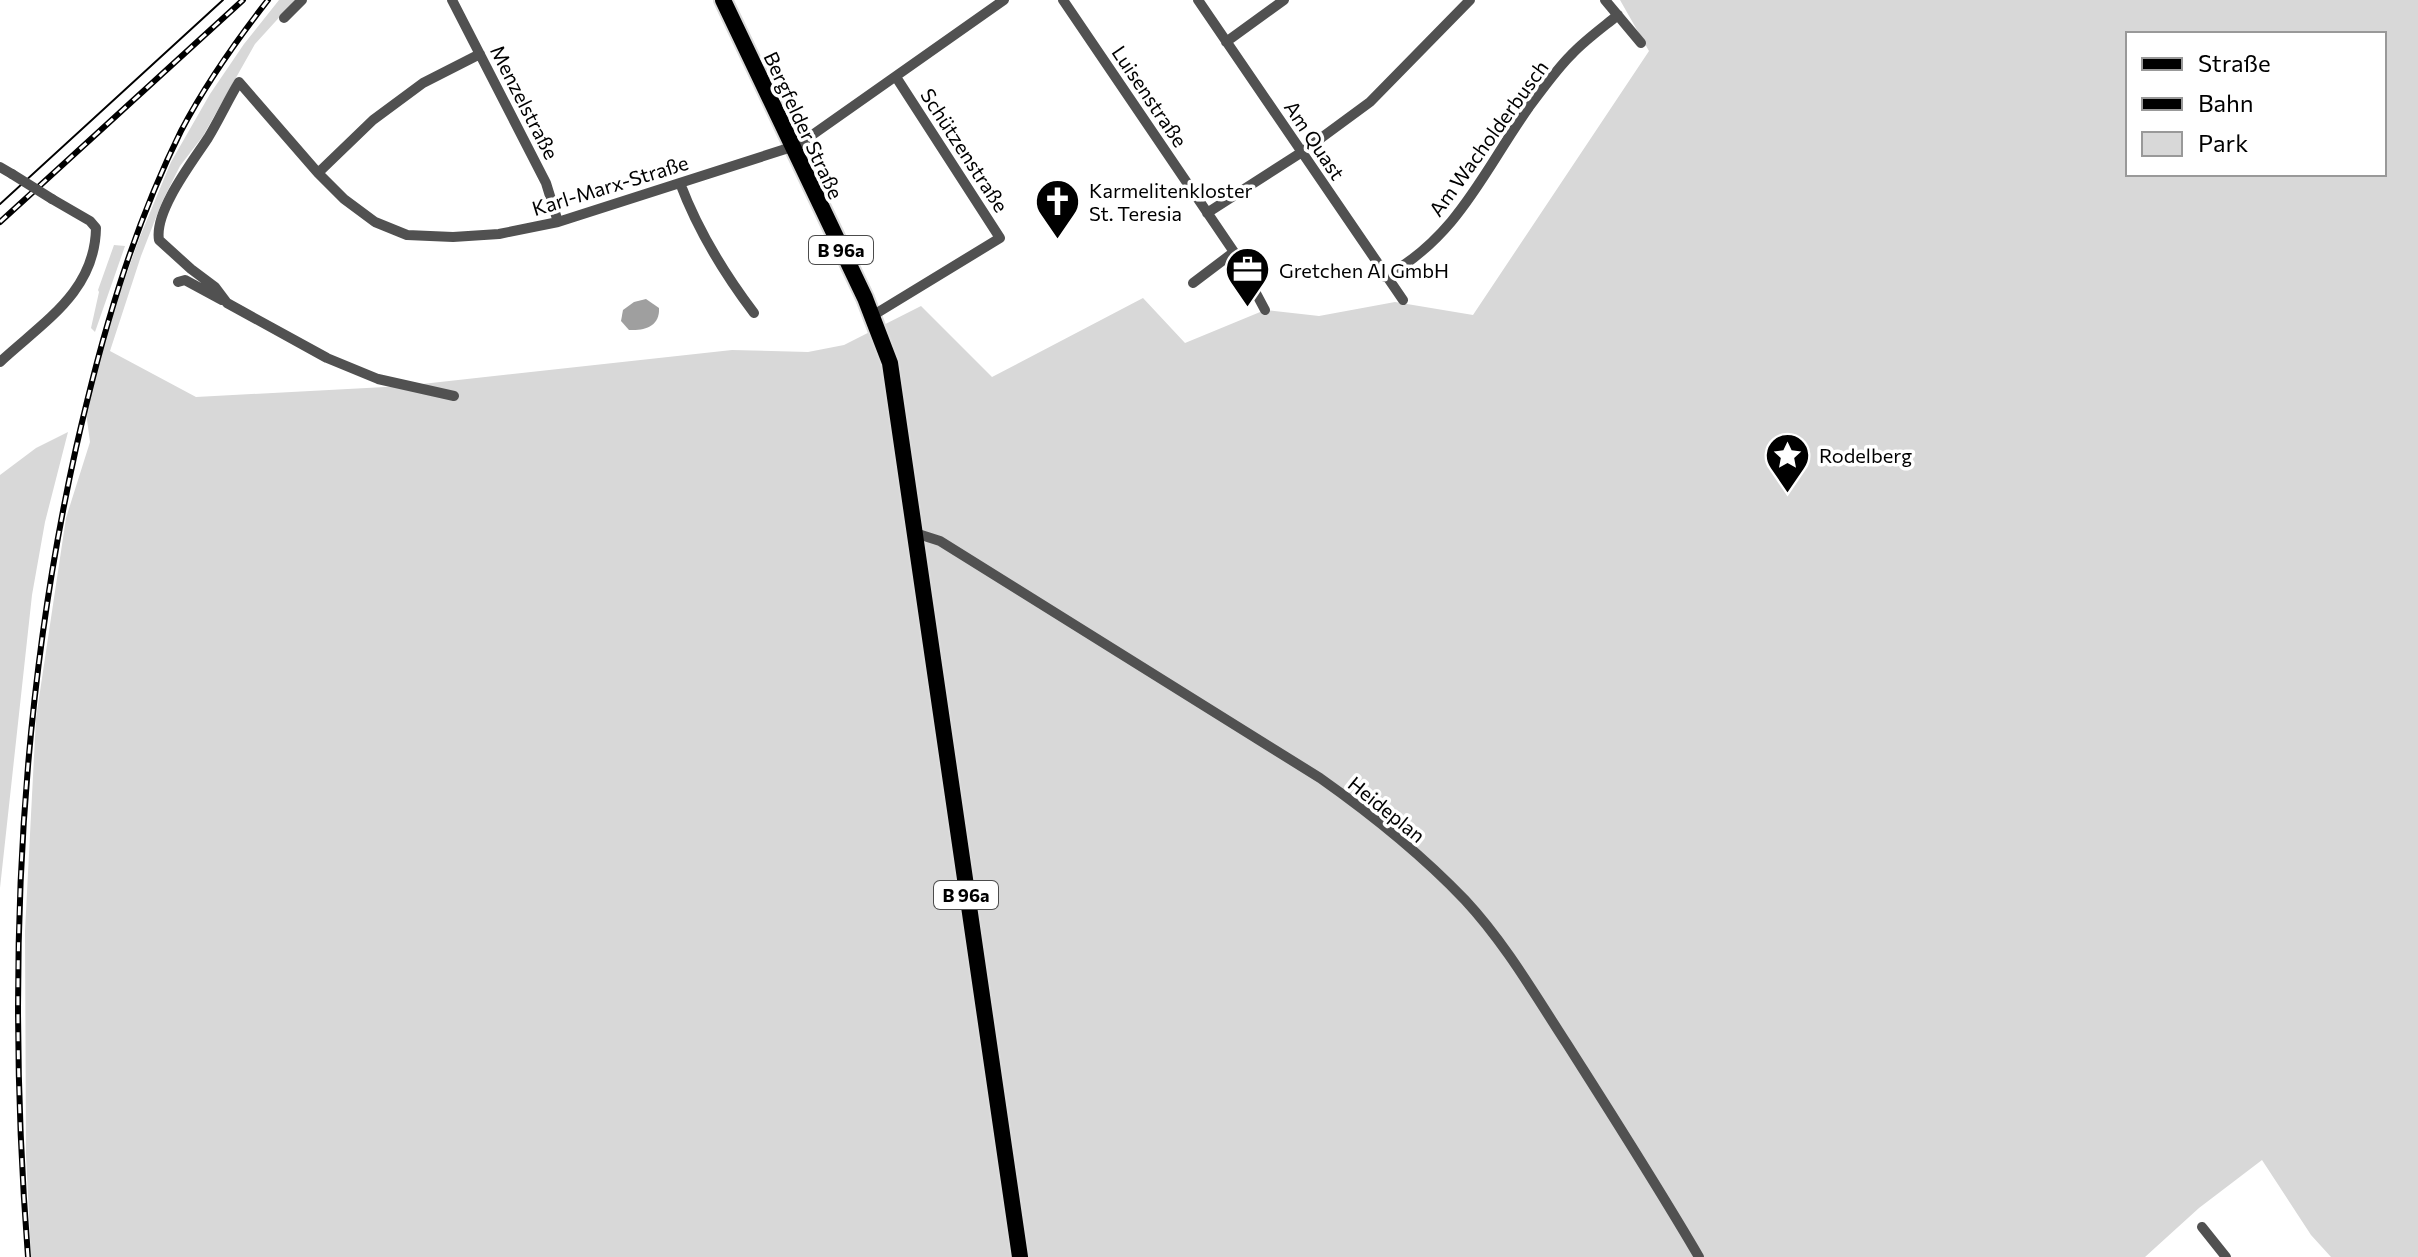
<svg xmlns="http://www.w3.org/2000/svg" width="2418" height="1257" font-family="Commissioner,sans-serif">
  <rect width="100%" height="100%" fill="#fff"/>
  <!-- green -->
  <path fill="#d8d8d8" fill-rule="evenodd" d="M 279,0 L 295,0 L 255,44 L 203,136 L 180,166 L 162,202 L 141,256 L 110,351 L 196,397 L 404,386 L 732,350 L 808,352 L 844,345 L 921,306 L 992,377 L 1143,298 L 1185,343 L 1265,310 L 1319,316 L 1395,302 L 1473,315 L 1649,51 L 1620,0 L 2418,0 L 2418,1257 L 2331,1257 L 2311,1235 L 2262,1160 L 2199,1208 L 2145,1257 L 31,1257 L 26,1155 L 25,931 L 36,718 L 66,518 L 90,442 L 86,412 L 112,315 L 139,239 L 171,162 L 210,94 L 244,44 ZM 2128,34 L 2384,34 L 2384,174 L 2128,174 Z
    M 114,245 L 125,246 L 95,332 L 91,328 L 99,292 L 98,290 Z
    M 68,432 L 45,522 L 32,595 L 0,888 L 0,475 L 36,448 Z"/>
  <!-- water -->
  <path fill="#9f9f9f" d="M 646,299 L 659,308 C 660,326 645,331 629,330 L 621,321 L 623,310 L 634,302 Z"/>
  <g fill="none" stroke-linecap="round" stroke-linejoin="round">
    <defs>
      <path id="primary" d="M 723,0 L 865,298 L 890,363 L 1020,1257"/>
    </defs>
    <!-- primary casing -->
    <use href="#primary" stroke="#dbdbdb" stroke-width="20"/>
    <!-- minor -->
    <path stroke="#515151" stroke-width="10" d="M 452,0 L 546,183 L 558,222
      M 1063,0 L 1234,252 L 1265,310
      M 1198,0 L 1403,300
      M 1605,0 L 1641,43
      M 284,18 L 302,0
      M 1226,42 L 1284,0
      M 0,167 L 12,174
      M 318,173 L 373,120 L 423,83 L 480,54
      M 680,183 C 698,231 723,272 754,313
      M 1207,213 L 1302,152 L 1370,102 L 1470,0
      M 1385,277 C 1459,235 1483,172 1529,107 C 1542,90 1556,70 1571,55 C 1585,40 1602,28 1618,15
      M 178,282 L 185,280 L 222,300
      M 1193,283 L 1234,252
      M 872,316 L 1000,238 L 896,77
      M 0,362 C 43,322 95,292 96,228 L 90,221 L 52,199
      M 454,396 L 378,379 L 327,358 L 227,303 L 215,287 L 191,269 L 159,240 C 154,211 193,161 208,138 C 219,120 228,100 239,82 L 318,173 L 344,199 L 375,222 L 407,235 L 453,237 L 499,234 L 558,222 L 798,145 L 1004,0
      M 915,533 L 940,541 L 1320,778 C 1371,814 1422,855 1465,900 C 1505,943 1535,995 1567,1044 C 1612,1115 1657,1185 1699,1257
      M 2202,1227 L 2226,1257"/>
    <!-- primary -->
    <use href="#primary" stroke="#000" stroke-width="16"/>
    <!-- tram -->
    <path stroke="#000" stroke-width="2" d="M 0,204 L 223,0"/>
    <defs>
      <path id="rail" d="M 0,222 L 243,0
        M 28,1257 C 7,986 17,714 76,448 C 101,338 131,232 181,131 C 205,85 236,41 268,0"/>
    </defs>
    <!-- rail casing -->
    <use href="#rail" stroke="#000" stroke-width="6"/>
    <!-- rail -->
    <use href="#rail" stroke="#fff" stroke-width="3" stroke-dasharray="9" stroke-linecap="butt"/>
    <!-- minor-bridge -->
    <path stroke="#515151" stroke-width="10" d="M 12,174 L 52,199"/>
  </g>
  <!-- icons -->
  <defs>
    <symbol id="church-pin" viewBox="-11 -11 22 30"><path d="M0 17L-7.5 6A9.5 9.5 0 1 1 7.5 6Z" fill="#000" stroke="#fff"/><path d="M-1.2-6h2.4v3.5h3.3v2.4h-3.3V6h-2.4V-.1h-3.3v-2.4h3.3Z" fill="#fff"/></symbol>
    <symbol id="office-pin" viewBox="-11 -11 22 30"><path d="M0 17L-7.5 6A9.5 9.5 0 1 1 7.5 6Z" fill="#000" stroke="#fff"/><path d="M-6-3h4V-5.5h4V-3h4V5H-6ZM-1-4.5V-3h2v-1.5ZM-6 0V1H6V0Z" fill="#fff"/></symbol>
    <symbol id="sight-pin" viewBox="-11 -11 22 30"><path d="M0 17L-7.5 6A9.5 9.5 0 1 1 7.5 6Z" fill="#000" stroke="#fff"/><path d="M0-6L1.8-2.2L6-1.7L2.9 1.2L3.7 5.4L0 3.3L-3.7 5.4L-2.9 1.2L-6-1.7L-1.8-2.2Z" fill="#fff"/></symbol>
  </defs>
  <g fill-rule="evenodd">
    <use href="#church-pin" x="1032" y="176" width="51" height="69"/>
    <use href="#office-pin" x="1222" y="244" width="51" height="69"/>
    <use href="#sight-pin" x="1762" y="430" width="51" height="69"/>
  </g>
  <g text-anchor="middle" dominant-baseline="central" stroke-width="7" stroke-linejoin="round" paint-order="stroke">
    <!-- shield labels -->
    <g fill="#fff" stroke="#4c4c4c" stroke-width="2">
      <rect x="809" y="236" width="64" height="28" rx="6"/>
      <rect x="934" y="881" width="64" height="28" rx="6"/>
    </g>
    <g font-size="18" font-weight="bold" fill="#000">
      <text x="841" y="250">B 96a</text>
      <text x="966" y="895">B 96a</text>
    </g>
    <!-- street labels -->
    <g font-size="20" fill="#000" stroke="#fff">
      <text transform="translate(1150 96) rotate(56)">Luisenstraße</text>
      <text transform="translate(525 102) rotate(63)">Menzelstraße</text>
      <text transform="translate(804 125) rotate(65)">Bergfelder Straße</text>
      <text transform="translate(1488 138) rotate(-54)">Am Wacholderbusch</text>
      <text transform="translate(1315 140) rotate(56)">Am Quast</text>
      <text transform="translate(965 150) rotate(57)">Schützenstraße</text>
      <text transform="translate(610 185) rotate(-17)">Karl-Marx-Straße</text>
      <text transform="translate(1387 809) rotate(39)">Heideplan</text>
    </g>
    <!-- poi labels -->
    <g font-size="20" fill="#000" stroke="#fff" text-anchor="start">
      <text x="1089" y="190">Karmelitenkloster<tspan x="1089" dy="23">St. Teresia</tspan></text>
      <text x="1279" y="270">Gretchen AI GmbH</text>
      <text x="1819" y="455">Rodelberg</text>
    </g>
  </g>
  <!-- legend -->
  <rect x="2126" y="32" width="260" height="144" fill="#ffffff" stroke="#999999" stroke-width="2"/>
  <rect x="2142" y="58" width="40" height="12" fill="#000000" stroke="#999999" stroke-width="2"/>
  <text x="2198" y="72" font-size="24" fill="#000000">Straße</text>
  <rect x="2142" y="98" width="40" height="12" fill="#000000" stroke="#999999" stroke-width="2"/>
  <text x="2198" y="112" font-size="24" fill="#000000">Bahn</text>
  <rect x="2142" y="132" width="40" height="24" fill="#d8d8d8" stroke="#999999" stroke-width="2"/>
  <text x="2198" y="152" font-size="24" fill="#000000">Park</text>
</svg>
